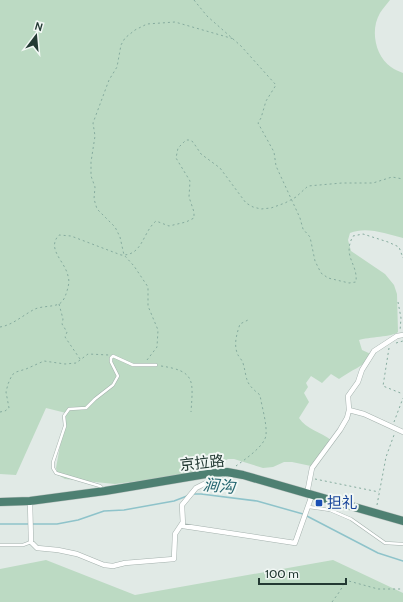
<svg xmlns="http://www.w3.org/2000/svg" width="403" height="602" font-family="Cabin,'Noto Sans SC',sans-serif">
  <rect width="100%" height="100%" fill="#e1eae6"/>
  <!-- green -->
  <path fill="#bcdac3" d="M 0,0 L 390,0 C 387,4 383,8 380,13 C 370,30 375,56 391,67 C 395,70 399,71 403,73 L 403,238 C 386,234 367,226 350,233 L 348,240 L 351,251 L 385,274 L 394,285 L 397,294 L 398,332 C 393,337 368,337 359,340 L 362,350 L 373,355 C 363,367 351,370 339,379 L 331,374 L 322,383 L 311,376 L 306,383 L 308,387 L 304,393 L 309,402 L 299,418 C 306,429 321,432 331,440 L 316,464 L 311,466 L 292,462 L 284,462 L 273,467 L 263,468 L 234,459 L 228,459 L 208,470 L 193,474 L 115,484 L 65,479 L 58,475 L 56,468 L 66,413 L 46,408 L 16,475 L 0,474 Z
    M 46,560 L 135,595 L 333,560 L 403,593 L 403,602 L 0,602 L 0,569 Z"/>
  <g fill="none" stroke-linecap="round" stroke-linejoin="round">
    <!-- stream -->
    <path stroke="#8ec3ca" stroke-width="1.5" d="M 192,494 L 201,494 L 257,501 L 303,514 L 378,553 L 403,561
      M 0,524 L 29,524
      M 33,524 L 57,524 L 78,520 L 104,511 L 124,510 L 174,501 L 187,496"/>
    <defs>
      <path id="service" d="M 103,489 L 100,486 L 56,473 L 53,468 L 53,462 L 65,426 L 64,416 L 69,409 L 86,408 L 95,399 L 113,385 L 118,376 L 111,362 L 111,358 L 113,356 L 133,365 L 156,365
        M 309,507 L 330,510 L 351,519 L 385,543 L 403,544
        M 0,545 L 23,545 L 31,542"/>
      <path id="minor" d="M 349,410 L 364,414 L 403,432
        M 222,475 L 196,488 L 182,505 L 183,526 L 295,543 L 312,495
        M 307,494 L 312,468 L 340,430 L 347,418 L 349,410 L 348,396 L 358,382 L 362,370 L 374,351 L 397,336 L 403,335
        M 30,501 L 31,542 L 37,548 L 58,550 L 77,554 L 104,565 L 113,566 L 125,563 L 174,559 L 175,534 L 183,522"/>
      <path id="trunk" d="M 0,502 L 30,501 L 105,491 L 206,474 L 227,472 L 243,475 L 403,521"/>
    </defs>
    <!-- service casing -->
    <use href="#service" stroke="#a4b1ad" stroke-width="3.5"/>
    <!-- minor casing -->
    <use href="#minor" stroke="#a4b1ad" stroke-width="5.5"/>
    <!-- trunk casing -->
    <use href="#trunk" stroke="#bdc4c2" stroke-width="9"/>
    <!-- path -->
    <path stroke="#85ab9e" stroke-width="1" stroke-dasharray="2 3" stroke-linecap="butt" d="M 194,0 L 207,16 L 241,46 L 276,85 L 266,101 L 261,118 L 258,123 L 274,152 L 276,166 L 300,218 L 303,229 L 310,237 L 315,261 L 321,273 L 328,278 L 349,283 L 356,282 C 358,263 342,257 353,236 L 363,234 L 388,242 L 399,247 L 403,258
      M 398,302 L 401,318 L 400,331
      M 59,304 L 63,319 L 62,324 L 67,332 L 65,337 L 80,359
      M 0,327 C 13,325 23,315 35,309 C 42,306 52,307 59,304 C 63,302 65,297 66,294 C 68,288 70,282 68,276 C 65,261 46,249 59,235 L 71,236 L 121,255 C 143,256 142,233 156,221 L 169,226 L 186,222 L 194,218 L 194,212 L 189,197 L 190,181 L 176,158 L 178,148 L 186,140 L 190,140 L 193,142 L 201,154 L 220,168 L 246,203 L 253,207 L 261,209 L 271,208 L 285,203 L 296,197 L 308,186 L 342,183 L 373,183 L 392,177 L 403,179
      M 396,343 L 403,341
      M 389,348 L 383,386 L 403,394
      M 147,360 L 157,347 L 158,330 L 148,306 L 148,287 L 134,266 L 124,255 L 120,237 L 115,227 L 97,209 L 94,199 L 95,187 L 91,176 L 91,162 L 95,136 L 93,123 L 109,80 L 117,67 L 121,45 L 125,38 L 135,30 L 147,24 L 175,22 L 234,39
      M 161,366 C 196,371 193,381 191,412
      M 0,412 L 5,411 L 9,408 L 6,392 L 8,384 L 12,375 L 16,372 L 26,369 L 44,361 L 65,364 L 76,363 L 88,354 L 109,355
      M 394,422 L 403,398
      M 236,466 C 244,460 265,446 266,435 C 267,423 262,408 260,395 C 244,382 248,381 243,363 C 242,360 239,357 238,355 C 233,345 237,333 240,324 L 248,320
      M 315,479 L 379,492
      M 377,505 L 386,457 L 394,435
      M 332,602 C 337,595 343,588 345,580 L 378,589 L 403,589"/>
    <!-- service -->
    <use href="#service" stroke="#fff" stroke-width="2.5"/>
    <!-- minor -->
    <use href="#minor" stroke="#fff" stroke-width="4.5"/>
    <!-- trunk -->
    <use href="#trunk" stroke="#4e8072" stroke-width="8"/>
  </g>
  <!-- markers -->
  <rect fill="#1a4fb4" stroke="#f1f7f4" stroke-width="1.5" x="315" y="499" width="8" height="8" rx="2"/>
  <g text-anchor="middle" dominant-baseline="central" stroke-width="4" stroke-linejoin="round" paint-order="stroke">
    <!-- street labels -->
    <g font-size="15" fill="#233933" stroke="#f1f7f4">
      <text transform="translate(202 463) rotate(-6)">京拉路</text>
    </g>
    <!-- transit labels -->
    <g font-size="15" fill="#164399" stroke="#f1f7f4" text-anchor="start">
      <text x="327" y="503">担礼</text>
    </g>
    <!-- water labels -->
    <g font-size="16" font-style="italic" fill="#23656f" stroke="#f1f7f4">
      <text transform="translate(219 486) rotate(5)">涧沟</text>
    </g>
  </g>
  <!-- north arrow -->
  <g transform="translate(36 36) rotate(16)" stroke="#f1f7f4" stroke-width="3" paint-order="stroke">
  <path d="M0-3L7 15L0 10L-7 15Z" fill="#233933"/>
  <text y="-6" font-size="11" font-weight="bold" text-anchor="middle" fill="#233933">N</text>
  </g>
  <!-- scale -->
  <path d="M259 578v6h87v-6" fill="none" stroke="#233933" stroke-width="2"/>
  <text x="265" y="578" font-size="12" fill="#233933" stroke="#f1f7f4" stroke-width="3" paint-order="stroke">100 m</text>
</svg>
